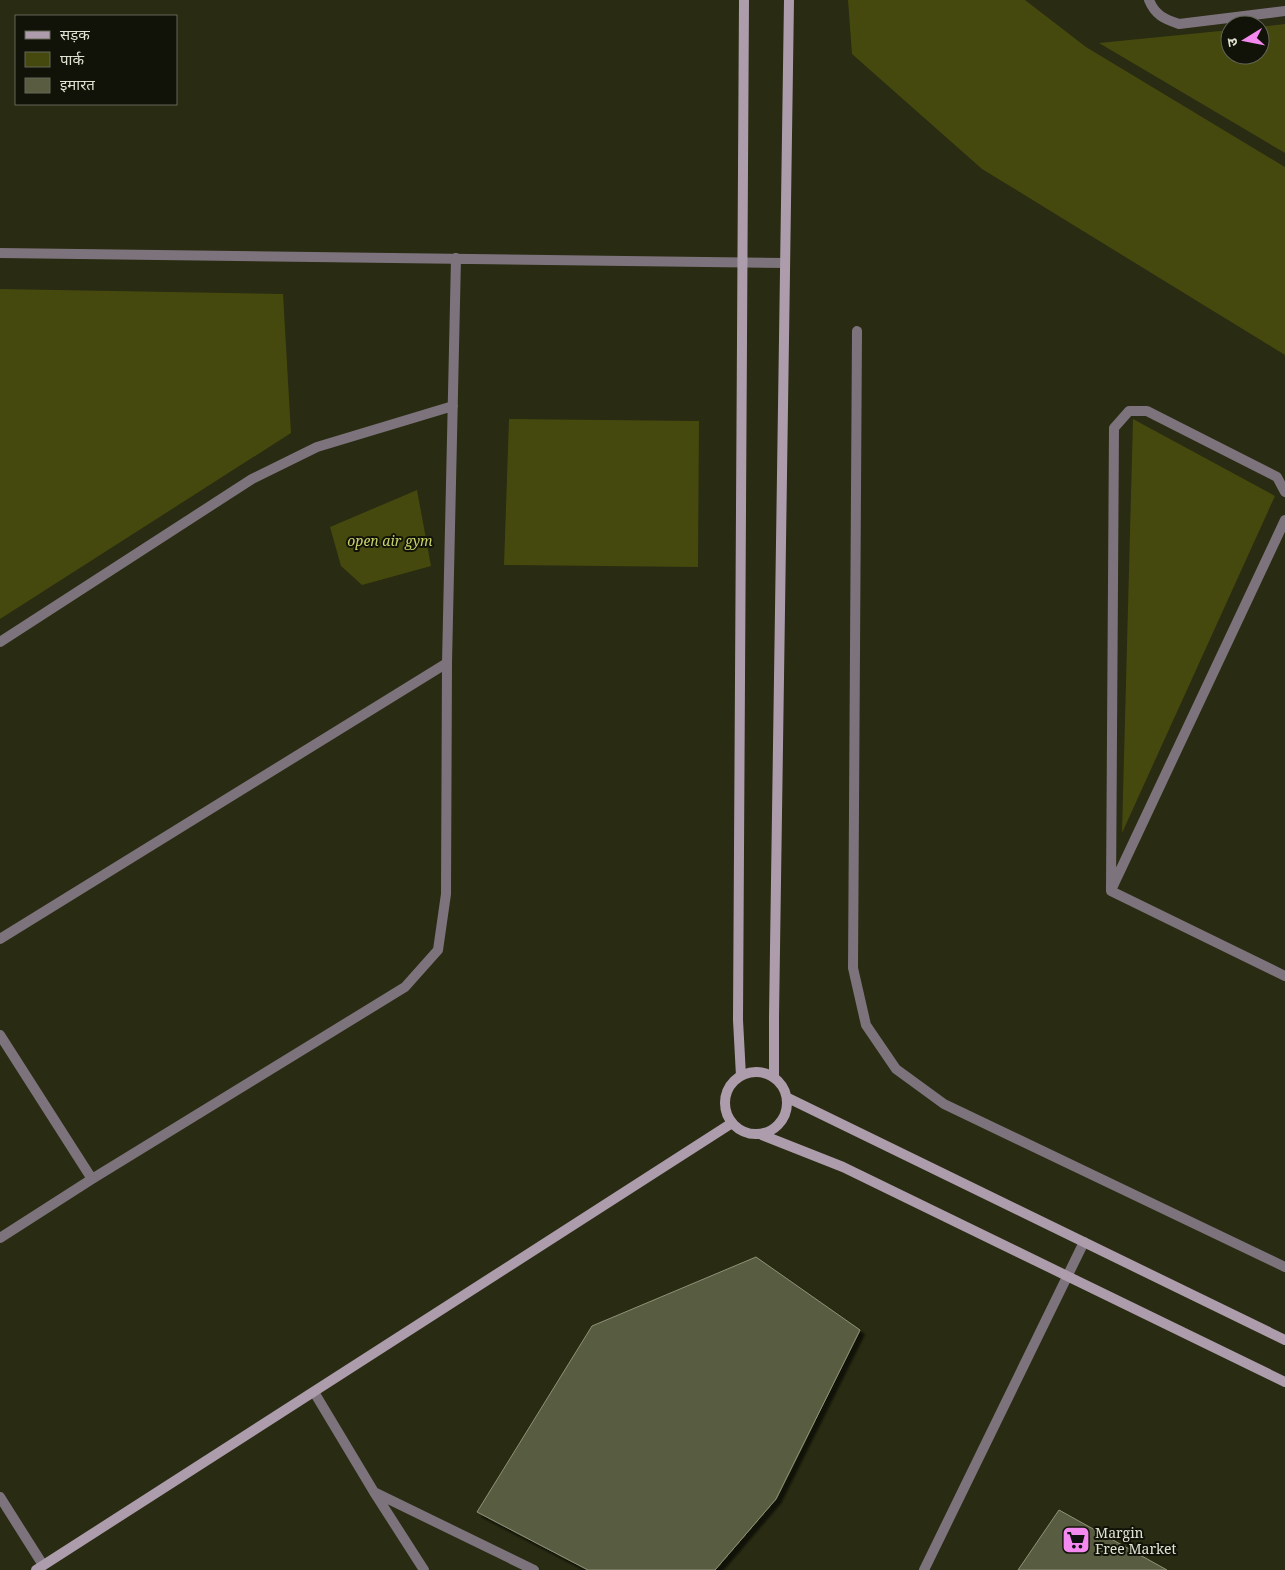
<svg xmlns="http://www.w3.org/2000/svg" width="1285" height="1570" font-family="'Noto Serif','Noto Sans Devanagari',serif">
  <defs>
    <filter id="shadow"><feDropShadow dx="4.5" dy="4.5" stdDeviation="1" flood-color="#0009"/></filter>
  </defs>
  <rect width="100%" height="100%" fill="#292b12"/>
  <!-- green -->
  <path fill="#45490e" d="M 848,0 L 1025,0 L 1086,47 L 1285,167 L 1285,355 L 982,169 L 852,54 Z
    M 1285,24 L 1285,153 L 1099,43 L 1230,30 L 1230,55 L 1260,55 L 1260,27 Z
    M 0,289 L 283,294 L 291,433 L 0,619 Z
    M 509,419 L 699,421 L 698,567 L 504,565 Z
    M 1133,419 L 1275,496 L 1122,833 Z
    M 417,490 L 431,566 L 362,585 L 341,566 L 330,527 Z"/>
  <!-- building -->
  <path fill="#595c41" stroke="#8f9376" filter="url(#shadow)" d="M 756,1257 L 860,1330 L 776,1499 L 715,1570 L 588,1570 L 477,1512 L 592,1326 Z
    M 1059,1510 L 1167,1570 L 1018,1570 Z"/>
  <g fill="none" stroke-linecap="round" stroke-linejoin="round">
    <!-- lane -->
    <path stroke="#7d737c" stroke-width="10" d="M 924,1570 L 1084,1242"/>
    <!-- street -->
    <path stroke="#7d737c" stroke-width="10" d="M 1149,0 C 1155,15 1164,19 1179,24 L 1285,11
      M 0,253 L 785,263
      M 857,331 L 853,968 L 866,1025 L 896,1069 L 944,1104 L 1285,1267
      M 1285,492 L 1277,477 L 1147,411 L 1129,411 L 1114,428 L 1111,891 L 1285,976
      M 0,642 L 252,479 L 317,447 L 453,406
      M 1112,888 L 1285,520
      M 0,939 L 447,663
      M 0,1035 L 92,1179
      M 0,1238 L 92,1179 L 405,987 L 438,950 L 446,894 L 447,663 L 456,258
      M 314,1392 L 374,1492 L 424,1570
      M 376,1493 L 534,1570
      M 0,1497 L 43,1565"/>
    <!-- secondary -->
    <path stroke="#ad9dac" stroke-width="10" d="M725 1103a31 31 0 1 1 62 0a31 31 0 1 1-62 0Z
      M 741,1076 L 738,1020 L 744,0
      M 774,1077 L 774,1017 L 789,0
      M 788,1098 L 1285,1340
      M 762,1135 L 843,1167 L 1285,1382
      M 36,1570 L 732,1123"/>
  </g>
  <!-- icons -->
  <defs>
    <symbol id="supermarket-square" viewBox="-11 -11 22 22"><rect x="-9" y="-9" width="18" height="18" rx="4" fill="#f489ef" stroke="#121308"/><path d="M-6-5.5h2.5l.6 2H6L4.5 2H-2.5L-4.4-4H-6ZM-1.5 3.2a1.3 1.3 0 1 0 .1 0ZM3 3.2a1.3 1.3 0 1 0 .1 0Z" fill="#111"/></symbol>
  </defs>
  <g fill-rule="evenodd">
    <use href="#supermarket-square" x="1060" y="1524" width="32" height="32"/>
  </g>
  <g text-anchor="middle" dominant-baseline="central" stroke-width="4" stroke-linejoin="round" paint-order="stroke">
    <!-- park labels -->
    <g font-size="14" font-style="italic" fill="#c9d368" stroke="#121308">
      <text x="390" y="540">open air gym</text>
    </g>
    <!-- poi labels -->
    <g font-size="14" fill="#e0e2d3" stroke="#121308" text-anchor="start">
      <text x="1095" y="1532">Margin<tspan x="1095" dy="16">Free Market</tspan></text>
    </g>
  </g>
  <!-- legend -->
  <rect x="15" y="15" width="162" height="90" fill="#121308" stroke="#646659"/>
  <rect x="25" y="31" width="25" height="8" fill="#ad9dac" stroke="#646659"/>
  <text x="60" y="40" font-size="15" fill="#e0e2d3">सड़क</text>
  <rect x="25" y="52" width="25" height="15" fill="#45490e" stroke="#646659"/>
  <text x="60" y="65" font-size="15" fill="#e0e2d3">पार्क</text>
  <rect x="25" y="78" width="25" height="15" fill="#595c41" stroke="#646659"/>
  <text x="60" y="90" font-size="15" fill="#e0e2d3">इमारत</text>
  <!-- north arrow -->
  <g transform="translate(1245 40) rotate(260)"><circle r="24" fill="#121308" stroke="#646659"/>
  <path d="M0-4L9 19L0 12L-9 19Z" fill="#f489ef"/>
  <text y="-8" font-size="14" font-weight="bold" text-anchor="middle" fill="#e0e2d3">उ</text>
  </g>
</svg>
